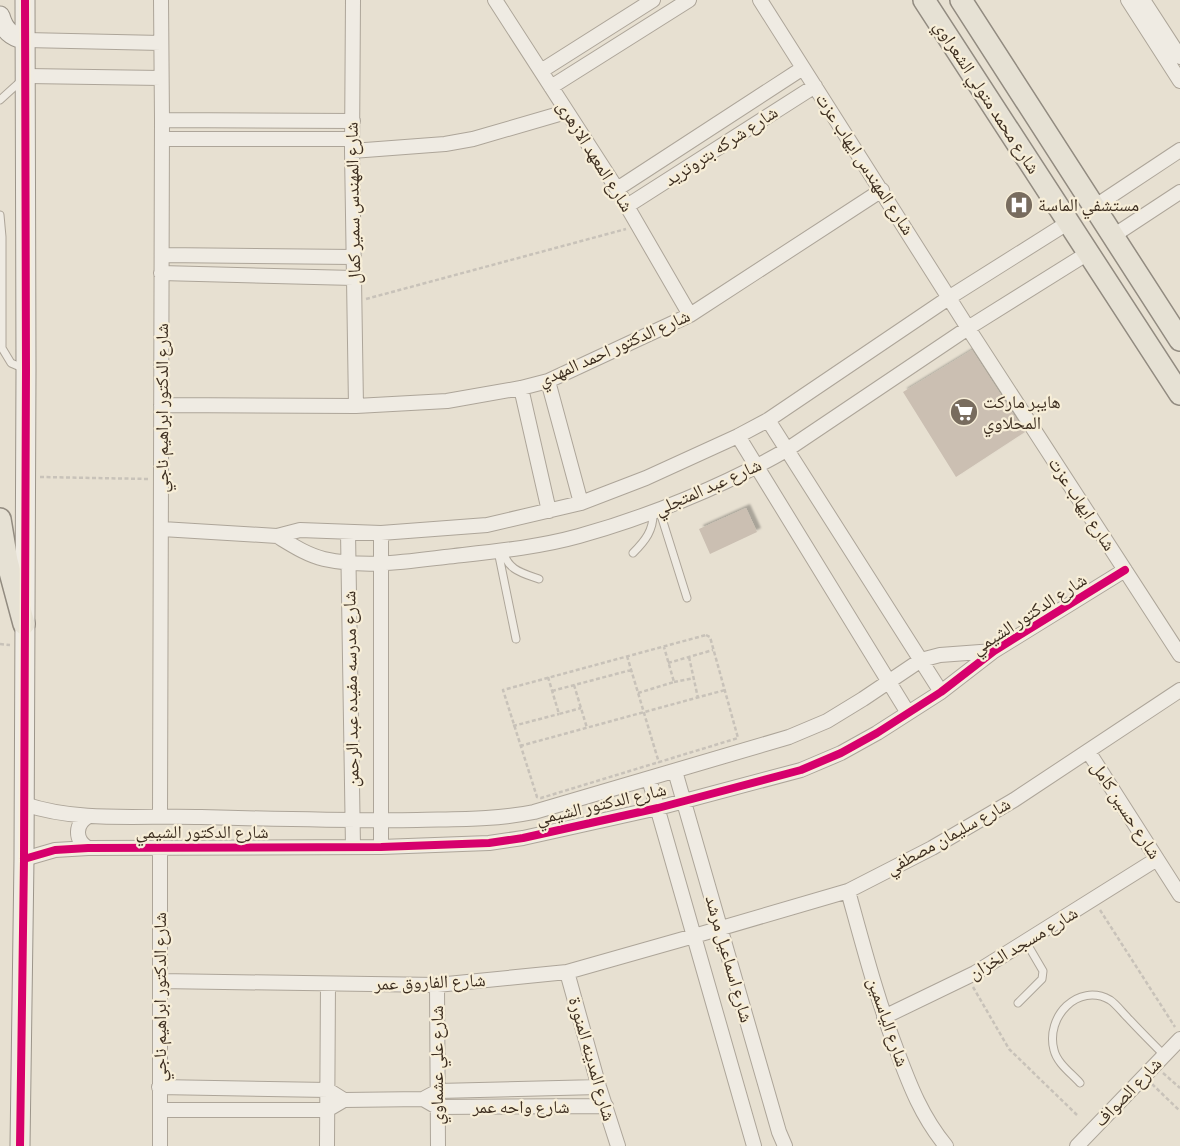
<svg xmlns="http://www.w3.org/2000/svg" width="1180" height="1146" font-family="'Crimson Pro','Noto Naskh Arabic',serif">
  <defs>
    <filter id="shadow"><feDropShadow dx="4" dy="-4" stdDeviation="1" flood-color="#0004"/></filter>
  </defs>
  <rect width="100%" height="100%" fill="#e7e0d1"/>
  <!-- building -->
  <path fill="#cbbfb2" filter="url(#shadow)" d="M 972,350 L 1025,432 L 956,477 L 903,392 Z
    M 746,508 L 757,532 L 710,554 L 699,529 Z"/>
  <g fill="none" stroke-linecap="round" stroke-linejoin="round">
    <defs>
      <path id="lane" d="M 0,100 L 22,80
        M 0,215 L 2,237 L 2,348 L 11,363 L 25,369
        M 659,509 L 687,598
        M 503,550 C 507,570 522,573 539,579
        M 498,551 L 516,639
        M 633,553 C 645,541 654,530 653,512
        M 1018,1003 L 1042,979 L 1043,971 L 1026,942
        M 1080,1083 C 1071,1073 1057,1063 1054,1050 C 1045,1017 1078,982 1110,1000 C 1116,1004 1122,1012 1127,1017 C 1139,1030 1151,1042 1164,1055"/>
      <path id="street" d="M 353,0 L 352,151 L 356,406
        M 495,0 L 617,189 L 690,315
        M 760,0 L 968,328 L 1180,655
        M 1128,0 L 1180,81
        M 1143,0 L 1180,57
        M 26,40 L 161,43
        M 541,71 L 653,0
        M 27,76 L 161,78
        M 551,87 L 689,0
        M 162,120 L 353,121
        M 162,139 L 352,139
        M 352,151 L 445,144 L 473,139 L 566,112
        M 617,189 L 803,68
        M 627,206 L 815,86
        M 1094,207 L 1180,150
        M 1113,236 L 1180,192
        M 162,255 L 354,257
        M 161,273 L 354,278
        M 548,381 L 581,503
        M 521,388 L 549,511
        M 161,405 L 356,406 L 447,401 L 521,388 L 548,381 L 690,315 L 882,190
        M 768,420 L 941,692
        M 738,436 L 908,713
        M 162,529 L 277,536 L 300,530 L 381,533 L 487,525 L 581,503 L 646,478 L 738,436 L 768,420 L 950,297 L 1069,222
        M 348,532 L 353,847
        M 381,533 L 381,847
        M 277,536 C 292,545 307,555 324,559 C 365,568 404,562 445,557 C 489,552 536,548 579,536 C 648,517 726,485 788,449 L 968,328 L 1088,253
        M 1088,751 L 1180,895
        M 675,771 L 779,1132 L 785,1146
        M 649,779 L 754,1146
        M 24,804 C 80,823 142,815 201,817 C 273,819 345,821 417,820 C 456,819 495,820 534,812 L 789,737 L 827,721 L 863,699 L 921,660 L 940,655 L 994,651
        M 160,816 L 162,120 L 161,0
        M 88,848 C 74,840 75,823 89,816
        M 24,859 L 55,850 L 88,848 L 381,847 L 489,843 L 523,838 L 658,808 L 801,770 L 841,753 L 877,733 L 941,692 L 994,651 L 1125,570
        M 848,891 C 863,945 877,999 897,1051 C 910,1086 922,1117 946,1146
        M 567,972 L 599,1087 L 618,1146
        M 160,981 L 437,985 L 567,972 L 694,936 L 848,891 L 932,848 L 1014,800 L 1180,690
        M 437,985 L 438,1146
        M 884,1017 L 975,973 L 1157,859
        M 159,1087 L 328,1090 L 344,1100 L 423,1099 L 437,1107 L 606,1106
        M 423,1099 L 438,1091 L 599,1087
        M 160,1110 L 327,1110 L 344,1100
        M 160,1146 L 160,847
        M 327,1146 L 328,984
        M 1077,1146 L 1180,1039"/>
      <path id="secondary" d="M 0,16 C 4,30 11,37 26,40
        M 20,1146 L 24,859 L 26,370 L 25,0"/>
      <path id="primary" d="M 924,0 L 1180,394
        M 961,0 L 1180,340
        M 0,519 L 7,561 L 24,624"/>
    </defs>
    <!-- lane casing -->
    <use href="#lane" stroke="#ada599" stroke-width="9"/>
    <!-- street casing -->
    <use href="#street" stroke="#ada599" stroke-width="16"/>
    <!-- secondary casing -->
    <use href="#secondary" stroke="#9c958a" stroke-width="21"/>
    <!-- primary casing -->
    <use href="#primary" stroke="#928b80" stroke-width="24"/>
    <!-- path -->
    <path stroke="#c8c2b9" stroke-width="2.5" stroke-dasharray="4 2.5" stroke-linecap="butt" d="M 366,299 L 626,229
      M 40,477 L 149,479
      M 706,635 L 710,637 L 738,738 L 541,798 L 537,797 L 503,690 Z
      M 0,644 L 10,645
      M 627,656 L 659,763
      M 689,657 L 698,698
      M 668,663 L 713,650
      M 548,677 L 559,714 L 581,708
      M 674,682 L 694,678
      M 574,685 L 587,728
      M 552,691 L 631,670
      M 638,693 L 674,682 L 664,647
      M 513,726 L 559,714
      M 520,746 L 725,690
      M 1100,910 L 1175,1027
      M 973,987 L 1009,1049 L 1077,1115
      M 1163,1073 L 1180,1088
      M 1152,1084 L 1180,1111"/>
    <!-- lane -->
    <use href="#lane" stroke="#efebe3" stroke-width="7"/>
    <!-- street -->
    <use href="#street" stroke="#efebe3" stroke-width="14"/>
    <!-- secondary -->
    <use href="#secondary" stroke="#efebe3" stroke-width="19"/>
    <!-- primary -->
    <use href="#primary" stroke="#e6e1d4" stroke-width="21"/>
    <defs>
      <path id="cycleway" d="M 24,859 L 55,850 L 88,848 L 381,847 L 489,843 L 523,838 L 658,808 L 801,770 L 841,753 L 877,733 L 941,692 L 994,651 L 1125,570
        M 20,1146 L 24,859 L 26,370 L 25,0"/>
    </defs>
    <!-- cycleway casing -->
    <use href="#cycleway" stroke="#f7eed8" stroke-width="11"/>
    <!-- cycleway -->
    <use href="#cycleway" stroke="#d6006c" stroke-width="8"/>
  </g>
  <!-- icons -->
  <defs>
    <symbol id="hospital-disc" viewBox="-11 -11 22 22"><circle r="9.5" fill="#786c5e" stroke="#f7eed8"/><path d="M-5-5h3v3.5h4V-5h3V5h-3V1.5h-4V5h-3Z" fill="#fff"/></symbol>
    <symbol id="supermarket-disc" viewBox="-11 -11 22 22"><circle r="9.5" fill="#786c5e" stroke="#f7eed8"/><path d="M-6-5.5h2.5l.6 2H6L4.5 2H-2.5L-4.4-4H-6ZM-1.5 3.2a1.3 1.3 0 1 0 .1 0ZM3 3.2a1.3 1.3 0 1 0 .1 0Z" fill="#fff"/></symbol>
  </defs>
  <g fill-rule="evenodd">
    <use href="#hospital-disc" x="1003" y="189" width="32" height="32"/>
    <use href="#supermarket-disc" x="948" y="396" width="32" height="32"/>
  </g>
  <g text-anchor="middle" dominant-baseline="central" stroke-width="4.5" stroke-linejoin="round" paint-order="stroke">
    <!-- street labels -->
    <g font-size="18" fill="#3d2e20" stroke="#f7eed8">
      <text transform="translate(987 97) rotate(57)">شارع محمد متولي الشعراوي</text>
      <text transform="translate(721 146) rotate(-33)">شارع شركه بتروتريد</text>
      <text transform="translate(595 156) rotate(58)">شارع المعهد الازهرى</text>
      <text transform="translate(865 164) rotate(57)">شارع المهندس ايهاب عزت</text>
      <text transform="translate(353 203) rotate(-91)">شارع المهندس سمير كمال</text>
      <text transform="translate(614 348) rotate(-24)">شارع الدكتور احمد المهدي</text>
      <text transform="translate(162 408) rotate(-90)">شارع الدكتور ابراهيم ناجي</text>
      <text transform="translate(708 487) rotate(-24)">شارع عبد المتجلي</text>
      <text transform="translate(1082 504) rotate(57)">شارع ايهاب عزت</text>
      <text transform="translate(1029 614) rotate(-33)">شارع الدكتور الشيمي</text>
      <text transform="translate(351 689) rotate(-91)">شارع مدرسه مفيده عبد الرحمن</text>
      <text transform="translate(601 804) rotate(-13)">شارع الدكتور الشيمي</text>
      <text transform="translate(1126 810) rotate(57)">شارع حسين كامل</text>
      <text x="202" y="832">شارع الدكتور الشيمي</text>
      <text transform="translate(948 836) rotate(-29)">شارع سليمان مصطفي</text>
      <text transform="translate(1023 943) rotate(-31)">شارع مسجد الخزان</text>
      <text transform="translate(729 959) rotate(74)">شارع اسماعيل مرشد</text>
      <text transform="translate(430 982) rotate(-2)">شارع الفاروق عمر</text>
      <text transform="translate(160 997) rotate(-90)">شارع الدكتور ابراهيم ناجي</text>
      <text transform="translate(888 1022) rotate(71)">شارع الياسمين</text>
      <text transform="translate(592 1059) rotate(74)">شارع المدينه المنورة</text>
      <text transform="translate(437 1065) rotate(-90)">شارع علي عشماوي</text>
      <text transform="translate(1128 1092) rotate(-46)">شارع الصواف</text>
      <text x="521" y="1107">شارع واحه عمر</text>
    </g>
    <!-- poi labels -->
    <g font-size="18" fill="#3d2e20" stroke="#f7eed8" text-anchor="start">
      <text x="1038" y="205">مستشفي الماسة</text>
      <text x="983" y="402">هايبر ماركت<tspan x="983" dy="21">المحلاوي</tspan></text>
    </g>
  </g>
</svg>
